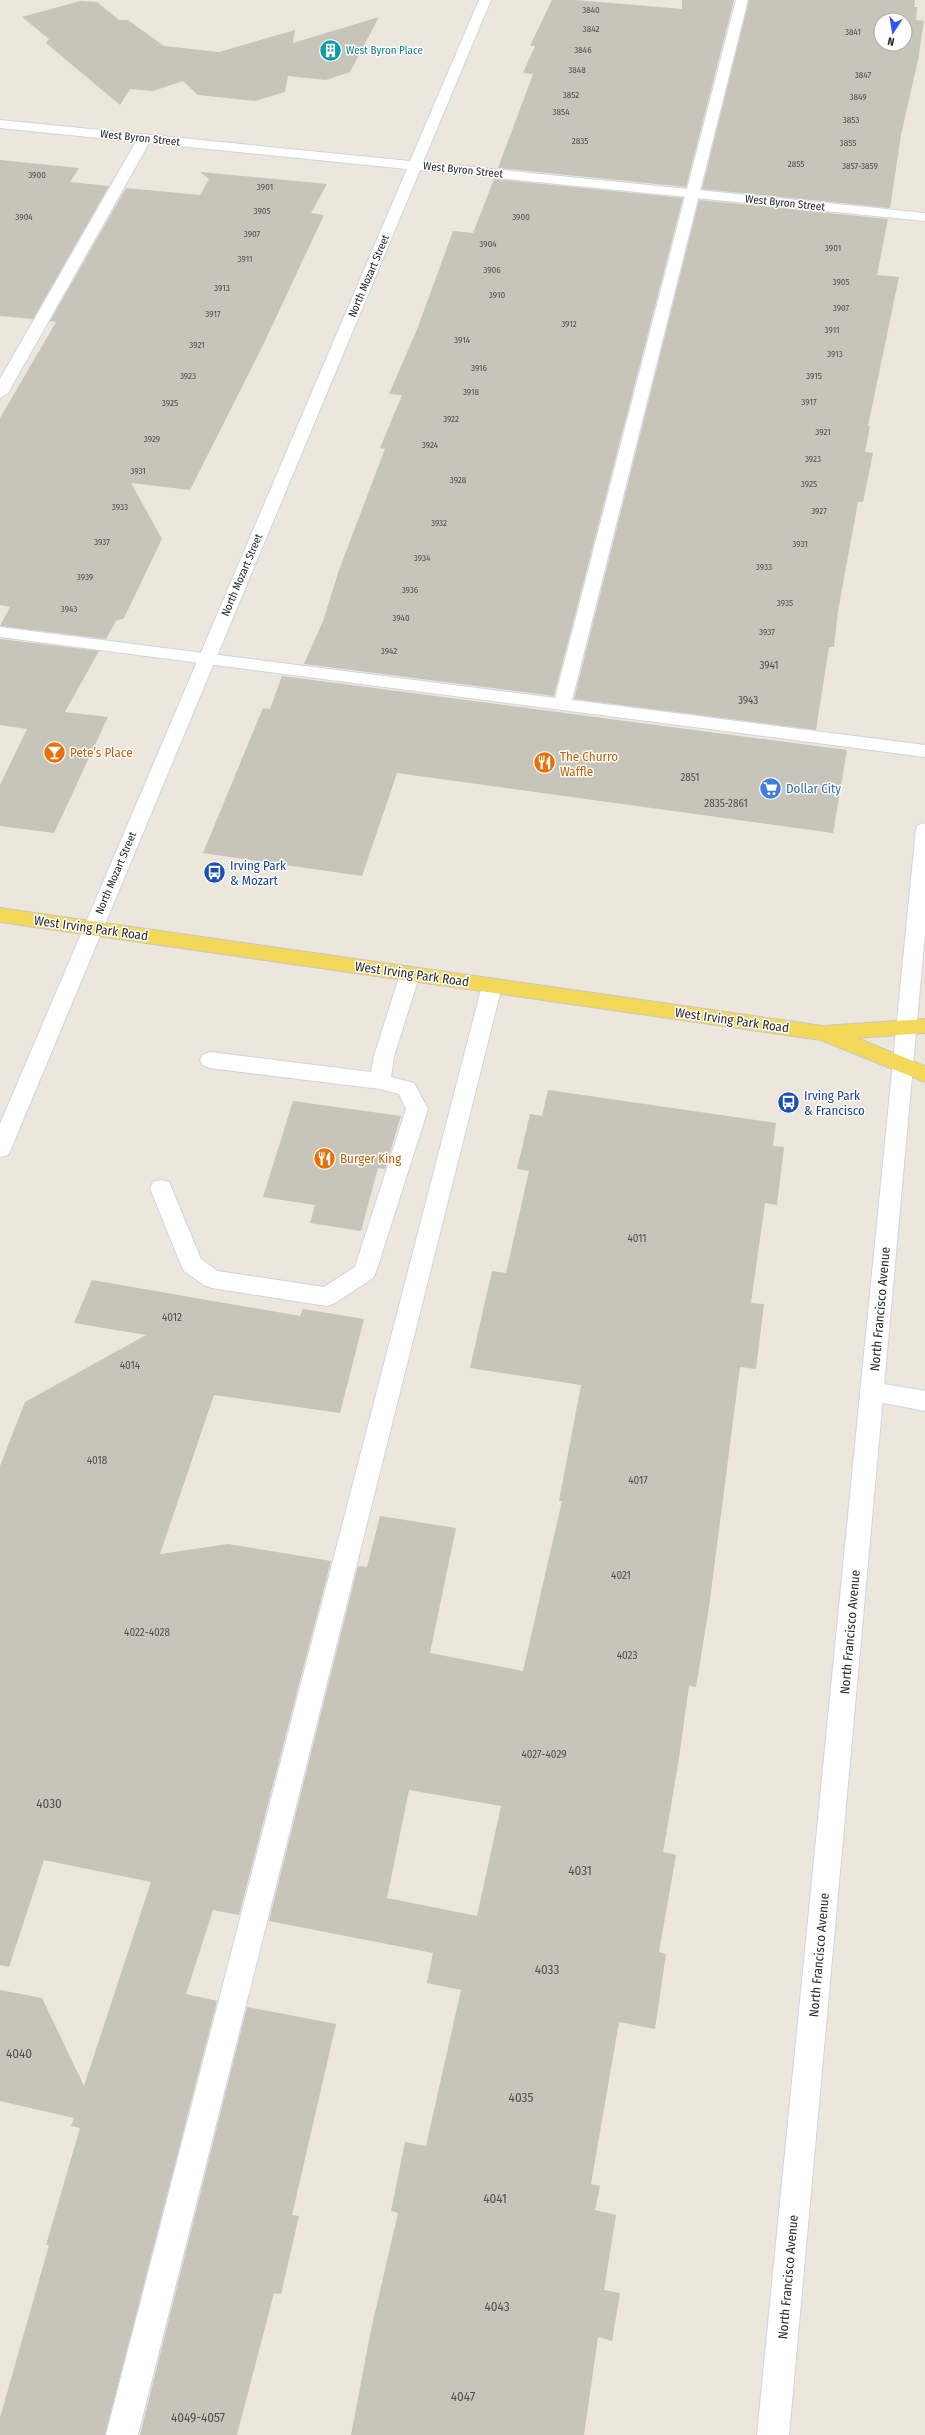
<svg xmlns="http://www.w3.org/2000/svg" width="925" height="2435" font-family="'Fira Sans Condensed',sans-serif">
  <rect width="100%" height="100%" fill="#ece6dc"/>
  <!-- building -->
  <path fill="#c7c4ba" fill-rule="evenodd" d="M 552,0 L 576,0 L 682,9 L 682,0 L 734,0 L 686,187 L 498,168 L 533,74 L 523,73 L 535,46 L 530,46 Z
    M 749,0 L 915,0 L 914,7 L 917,7 L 916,20 L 924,21 L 918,60 L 901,135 L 890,208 L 702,189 ZM 881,20 L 905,20 L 905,44 L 881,44 Z
    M 80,1 L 97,2 L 119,20 L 128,20 L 164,46 L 219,52 L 295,30 L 293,43 L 379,17 L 350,72 L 326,80 L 288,76 L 285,92 L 255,101 L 198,95 L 183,81 L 153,91 L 130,89 L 120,105 L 46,43 L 49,39 L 22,17 Z
    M 0,160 L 79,168 L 70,182 L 109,186 L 33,319 L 0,316 Z
    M 200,172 L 327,184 L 311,213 L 324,215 L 264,343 L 190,490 L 131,483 L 162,539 L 124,618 L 116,621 L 106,639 L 0,626 L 10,607 L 0,605 L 0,418 L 56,322 L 50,321 L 126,188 L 200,195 L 209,179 Z
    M 494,179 L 683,198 L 554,696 L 304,664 L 323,621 L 339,570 L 385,449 L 380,448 L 402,395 L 389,394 L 418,327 L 453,231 L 473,233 Z
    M 699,200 L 888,219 L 877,275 L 899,277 L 868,426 L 870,426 L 865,452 L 873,453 L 863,502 L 858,502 L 838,611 L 834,647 L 829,647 L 816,730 L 574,699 Z
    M 0,639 L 99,651 L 65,712 L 108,717 L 54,833 L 0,826 L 0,785 L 27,729 L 0,725 Z
    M 282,676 L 847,750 L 833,833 L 397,773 L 362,876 L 203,853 L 263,708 L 270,709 Z
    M 548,1090 L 776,1123 L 773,1146 L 784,1147 L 777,1205 L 765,1203 L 751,1303 L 764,1304 L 756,1369 L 740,1367 L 709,1607 L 696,1687 L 689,1686 L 678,1765 L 663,1852 L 676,1855 L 659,1952 L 666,1954 L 655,2029 L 619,2022 L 591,2184 L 600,2186 L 595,2210 L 616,2215 L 604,2290 L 620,2293 L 612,2341 L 598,2337 L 584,2435 L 351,2435 L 371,2330 L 398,2213 L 391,2211 L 405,2142 L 426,2146 L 461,1990 L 427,1983 L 433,1953 L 269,1921 L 358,1566 L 367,1567 L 380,1516 L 456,1528 L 430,1653 L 523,1671 L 562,1501 L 559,1501 L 581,1385 L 470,1368 L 492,1271 L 506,1273 L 529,1171 L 517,1169 L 530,1114 L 542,1116 ZM 409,1790 L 501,1806 L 477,1916 L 387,1898 Z
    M 293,1101 L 401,1116 L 385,1169 L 378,1168 L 361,1231 L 310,1223 L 315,1205 L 263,1197 Z
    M 92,1280 L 300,1316 L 303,1309 L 364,1319 L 340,1413 L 214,1395 L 160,1554 L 228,1544 L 331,1561 L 239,1915 L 213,1910 L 186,1994 L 217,2001 L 105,2435 L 0,2435 L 0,2418 L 49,2245 L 46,2245 L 80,2128 L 71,2126 L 74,2118 L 0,2101 L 0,1990 L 42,1998 L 84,2086 L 151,1882 L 44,1860 L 9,1967 L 0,1965 L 0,1466 L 25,1402 L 146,1335 L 74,1323 Z
    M 247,2007 L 336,2024 L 292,2215 L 299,2216 L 281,2294 L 274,2293 L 237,2435 L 140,2435 Z"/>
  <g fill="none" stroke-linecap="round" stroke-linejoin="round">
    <defs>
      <path id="service" d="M 736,0 L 748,0 L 572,700 L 925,745 L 925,757 L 0,637 L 0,627 L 555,698 Z
        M 145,134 L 152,138 L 8,393 L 0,398 L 0,379 L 138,138 Z
        M 410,967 L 417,969 L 420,974 L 394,1056 L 391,1077 L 414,1083 L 428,1109 L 376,1272 L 373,1278 L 335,1303 L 327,1306 L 212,1288 L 204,1285 L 184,1271 L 181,1265 L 150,1188 L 153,1182 L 161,1180 L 169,1182 L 201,1259 L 217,1271 L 324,1287 L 355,1267 L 406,1109 L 399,1094 L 380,1089 L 210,1068 L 203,1065 L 200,1060 L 203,1055 L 210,1052 L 371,1072 L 374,1056 L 400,974 L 403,969 Z
        M 492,979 L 499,981 L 502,986 L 138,2435 L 106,2435 L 482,986 L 485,981 Z
        M 872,1382 L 925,1391 L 925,1411 L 864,1399 L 860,1392 L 864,1385 Z"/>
      <path id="minor" d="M 479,0 L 491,0 L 423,162 L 925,213 L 925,221 L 420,170 L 11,1149 L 8,1155 L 0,1157 L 0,1124 L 407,169 L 0,128 L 0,120 L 410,161 Z
        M 925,823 L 925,933 L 789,2435 L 757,2435 L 916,829 L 918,825 Z"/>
      <path id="primary" d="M 0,908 L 823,1026 L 925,1019 L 925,1033 L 857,1038 L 925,1066 L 925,1082 L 821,1040 L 0,922 Z"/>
    </defs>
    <!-- service casing -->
    <use href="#service" stroke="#d1d3e3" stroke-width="2"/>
    <!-- minor casing -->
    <use href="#minor" stroke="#d1d3e3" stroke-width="2"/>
    <!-- primary casing -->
    <use href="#primary" stroke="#c8c8c8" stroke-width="2"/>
    <!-- service -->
    <use href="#service" fill="#fff" fill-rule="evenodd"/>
    <!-- minor -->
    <use href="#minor" fill="#fff" fill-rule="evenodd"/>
    <!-- primary -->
    <use href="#primary" fill="#f3d85a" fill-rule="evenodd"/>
  </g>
  <!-- icons -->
  <defs>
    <symbol id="building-disc" viewBox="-11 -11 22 22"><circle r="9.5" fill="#0f9aa8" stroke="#fff"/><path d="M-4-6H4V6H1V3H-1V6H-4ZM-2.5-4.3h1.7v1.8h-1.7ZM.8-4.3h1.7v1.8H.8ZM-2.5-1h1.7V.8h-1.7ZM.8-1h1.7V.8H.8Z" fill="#fff"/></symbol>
    <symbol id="bar-disc" viewBox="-11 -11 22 22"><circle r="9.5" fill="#e8710a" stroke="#fff"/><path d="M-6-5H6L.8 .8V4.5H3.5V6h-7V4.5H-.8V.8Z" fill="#fff"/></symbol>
    <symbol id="restaurant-disc" viewBox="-11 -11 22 22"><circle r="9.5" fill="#e8710a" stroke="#fff"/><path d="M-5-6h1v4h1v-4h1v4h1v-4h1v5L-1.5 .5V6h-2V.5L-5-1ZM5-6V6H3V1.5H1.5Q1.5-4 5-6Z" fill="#fff"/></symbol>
    <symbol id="supermarket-disc" viewBox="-11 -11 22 22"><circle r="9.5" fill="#3f7fe0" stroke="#fff"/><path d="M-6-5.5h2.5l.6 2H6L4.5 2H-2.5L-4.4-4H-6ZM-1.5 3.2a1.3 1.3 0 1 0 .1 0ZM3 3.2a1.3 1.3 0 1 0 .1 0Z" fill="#fff"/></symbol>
    <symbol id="bus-disc" viewBox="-11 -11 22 22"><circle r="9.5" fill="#1a4fb4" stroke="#fff"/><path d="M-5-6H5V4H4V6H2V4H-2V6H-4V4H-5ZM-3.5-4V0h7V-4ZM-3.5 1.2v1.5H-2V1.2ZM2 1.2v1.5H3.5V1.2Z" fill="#fff"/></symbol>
  </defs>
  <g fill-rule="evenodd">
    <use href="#building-disc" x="318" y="38" width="25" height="25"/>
    <use href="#bar-disc" x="42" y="740" width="25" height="25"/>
    <use href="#restaurant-disc" x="532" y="750" width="25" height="25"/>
    <use href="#supermarket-disc" x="758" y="776" width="25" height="25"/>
    <use href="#bus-disc" x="202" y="860" width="25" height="25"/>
    <use href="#bus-disc" x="776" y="1090" width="25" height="25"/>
    <use href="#restaurant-disc" x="312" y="1146" width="25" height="25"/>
  </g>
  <g text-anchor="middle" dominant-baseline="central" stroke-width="3" stroke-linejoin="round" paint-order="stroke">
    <!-- far-number labels -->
    <g font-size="9" fill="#51504e">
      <text x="591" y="10">3840</text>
      <text x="591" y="29">3842</text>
      <text x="853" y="32">3841</text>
      <text x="583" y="50">3846</text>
      <text x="577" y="70">3848</text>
      <text x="863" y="75">3847</text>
      <text x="571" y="95">3852</text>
      <text x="858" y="97">3849</text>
      <text x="561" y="112">3854</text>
      <text x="851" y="120">3853</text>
      <text x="580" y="141">2835</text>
      <text x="848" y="143">3855</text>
      <text x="796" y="164">2855</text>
      <text x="860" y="166">3857-3859</text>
      <text x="37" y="175">3900</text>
      <text x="265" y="187">3901</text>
      <text x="262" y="211">3905</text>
      <text x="24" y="217">3904</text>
      <text x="521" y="217">3900</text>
      <text x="252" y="234">3907</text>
      <text x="488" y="244">3904</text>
      <text x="833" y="248">3901</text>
      <text x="245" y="259">3911</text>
      <text x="492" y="270">3906</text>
      <text x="841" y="282">3905</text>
      <text x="222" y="288">3913</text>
      <text x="497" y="295">3910</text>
      <text x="841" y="308">3907</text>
      <text x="213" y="314">3917</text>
      <text x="569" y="324">3912</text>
      <text x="832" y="330">3911</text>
      <text x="462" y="340">3914</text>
      <text x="197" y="345">3921</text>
      <text x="835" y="354">3913</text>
      <text x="479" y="368">3916</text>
      <text x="188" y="376">3923</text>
      <text x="814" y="376">3915</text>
      <text x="471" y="392">3918</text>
      <text x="809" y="402">3917</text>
      <text x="170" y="403">3925</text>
      <text x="451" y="419">3922</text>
      <text x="823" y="432">3921</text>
      <text x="152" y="439">3929</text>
      <text x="430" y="445">3924</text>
      <text x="813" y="459">3923</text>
      <text x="138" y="471">3931</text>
      <text x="458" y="480">3928</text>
      <text x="809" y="484">3925</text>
      <text x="120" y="507">3933</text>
      <text x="819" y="511">3927</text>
      <text x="439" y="523">3932</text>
      <text x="102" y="542">3937</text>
      <text x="800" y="544">3931</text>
      <text x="422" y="558">3934</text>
      <text x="764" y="567">3933</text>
      <text x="85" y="577">3939</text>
      <text x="410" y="590">3936</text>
      <text x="785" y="603">3935</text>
      <text x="69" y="609">3943</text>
      <text x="401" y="618">3940</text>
      <text x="767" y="632">3937</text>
      <text x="389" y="651">3942</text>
    </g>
    <!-- far-culture labels -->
    <g font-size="11" fill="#0d838f" stroke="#fff" text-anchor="start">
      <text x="346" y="50">West Byron Place</text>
    </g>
    <!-- far-street labels -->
    <g font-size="11" fill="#2a2a2a" stroke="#fff">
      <text transform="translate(140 138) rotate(6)">West Byron Street</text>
      <text transform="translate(463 170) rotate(6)">West Byron Street</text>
      <text transform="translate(785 203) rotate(6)">West Byron Street</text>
      <text transform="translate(369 276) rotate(-67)">North Mozart Street</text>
      <text transform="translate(242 575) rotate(-67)">North Mozart Street</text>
      <text transform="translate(116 873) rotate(-67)">North Mozart Street</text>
    </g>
    <!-- number labels -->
    <g font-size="11" fill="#51504e">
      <text x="769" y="665">3941</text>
      <text x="748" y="700">3943</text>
      <text x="690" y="777">2851</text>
      <text x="726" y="803">2835-2861</text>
      <text x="637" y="1238">4011</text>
      <text x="172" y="1317">4012</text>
      <text x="130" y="1365">4014</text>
      <text x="97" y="1460">4018</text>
      <text x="638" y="1480">4017</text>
      <text x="621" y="1575">4021</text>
      <text x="147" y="1632">4022-4028</text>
      <text x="627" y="1655">4023</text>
      <text x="544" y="1754">4027-4029</text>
    </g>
    <!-- food labels -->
    <g font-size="13" fill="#c56008" stroke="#fff" text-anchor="start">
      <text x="70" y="752">Pete’s Place</text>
      <text x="560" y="756">The Churro<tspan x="560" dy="15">Waffle</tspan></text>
      <text x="340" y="1158">Burger King</text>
    </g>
    <!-- shop labels -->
    <g font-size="13" fill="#366cbe" stroke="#fff" text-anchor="start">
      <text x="786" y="788">Dollar City</text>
    </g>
    <!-- transit labels -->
    <g font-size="13" fill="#164399" stroke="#fff" text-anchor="start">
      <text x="230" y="865">Irving Park<tspan x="230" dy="15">&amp; Mozart</tspan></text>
      <text x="804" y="1095">Irving Park<tspan x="804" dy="15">&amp; Francisco</tspan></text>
    </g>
    <!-- street labels -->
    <g font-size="13" fill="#2a2a2a" stroke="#fff">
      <text transform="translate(91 928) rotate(8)">West Irving Park Road</text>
      <text transform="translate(412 974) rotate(8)">West Irving Park Road</text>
      <text transform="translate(732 1020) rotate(8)">West Irving Park Road</text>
      <text transform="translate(880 1309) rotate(-85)">North Francisco Avenue</text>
      <text transform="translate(850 1632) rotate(-85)">North Francisco Avenue</text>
      <text transform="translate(819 1955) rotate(-85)">North Francisco Avenue</text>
      <text transform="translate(788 2277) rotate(-85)">North Francisco Avenue</text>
    </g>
    <!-- near-number labels -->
    <g font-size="13" fill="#51504e">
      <text x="49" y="1803">4030</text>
      <text x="580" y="1870">4031</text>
      <text x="547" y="1969">4033</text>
      <text x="19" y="2053">4040</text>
      <text x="521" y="2097">4035</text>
      <text x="495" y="2198">4041</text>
      <text x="497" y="2306">4043</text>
      <text x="463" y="2396">4047</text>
      <text x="198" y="2417">4049-4057</text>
    </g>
  </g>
  <!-- north arrow -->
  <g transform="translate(893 32) rotate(192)"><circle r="19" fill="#ffffff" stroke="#aaaaaa"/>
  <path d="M0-3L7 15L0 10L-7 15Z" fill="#3852fd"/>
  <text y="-6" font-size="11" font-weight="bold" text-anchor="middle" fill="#2a2a2a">N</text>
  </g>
</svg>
